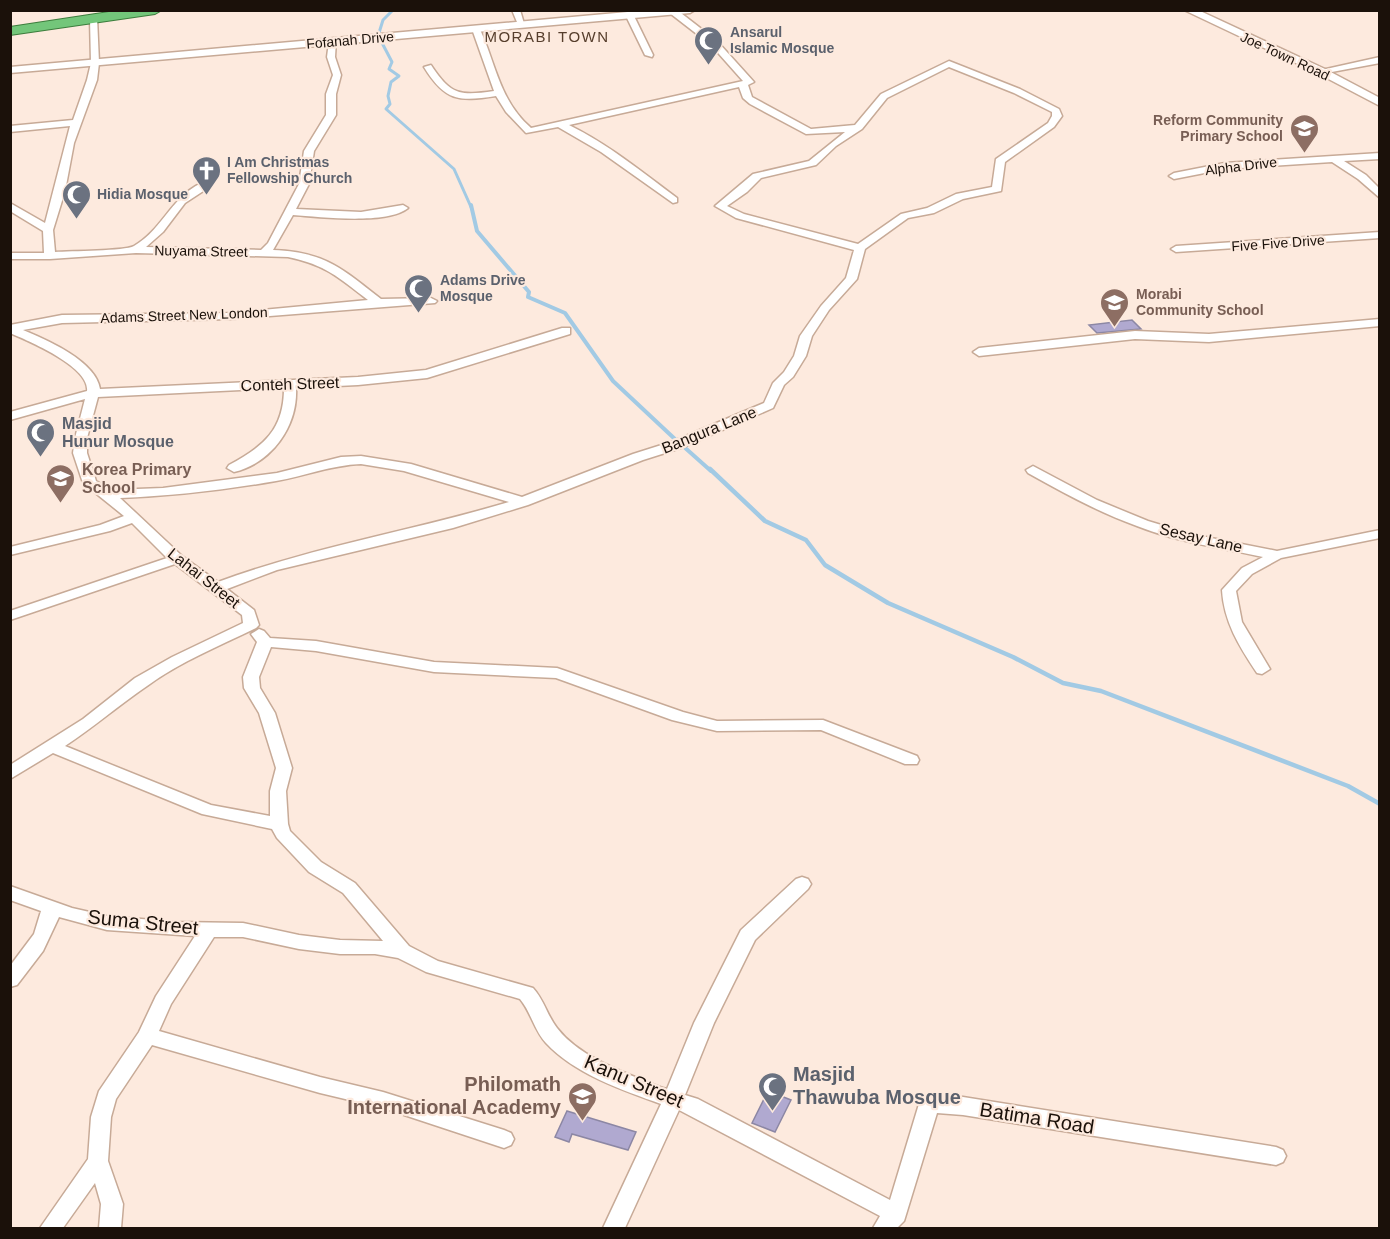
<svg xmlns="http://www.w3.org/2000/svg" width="1390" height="1239" font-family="Helvetica,sans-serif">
  <rect width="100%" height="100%" fill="#fdeade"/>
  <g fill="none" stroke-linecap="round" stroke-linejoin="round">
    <!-- stream-far2 -->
    <path stroke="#a2cae4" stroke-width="3" d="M 378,36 L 383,20 L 393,10
      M 380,39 L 392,62 L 389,69 L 399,76 L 391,82 L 388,96 L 390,104 L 386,109 L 454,169 L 471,207"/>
    <!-- stream-far1 -->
    <path stroke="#a2cae4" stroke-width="4" d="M 471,205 L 477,231 L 529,292 L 528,297 L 565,313 L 613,381 L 677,441
      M 683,446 L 711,471"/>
    <!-- stream -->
    <path stroke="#a2cae4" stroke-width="4.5" d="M 710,469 L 765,521 L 806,540 L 825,565 L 888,603 L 1013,657 L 1063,683 L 1101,691 L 1348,786 L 1380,804"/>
  </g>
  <!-- building -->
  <path fill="#b0a9d0" stroke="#8c87a4" stroke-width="1.5" d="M 1132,320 L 1141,329 L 1097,333 L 1089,325 Z
    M 768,1091 L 791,1100 L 775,1132 L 752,1123 Z
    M 567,1111 L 636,1132 L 628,1150 L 572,1134 L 569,1142 L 555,1137 Z"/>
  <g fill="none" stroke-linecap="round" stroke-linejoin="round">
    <defs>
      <path id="minor" d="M 512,10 L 520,10 L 525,27 L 519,27 Z
        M 671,10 L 677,10 L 717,41 L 754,82 L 748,85 L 752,97 L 811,129 L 855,125 L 881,94 L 949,61 L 1020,89 L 1059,109 L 1062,116 L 1054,127 L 1005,162 L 1001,191 L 963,199 L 934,213 L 908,218 L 865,249 L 857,279 L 829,310 L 812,336 L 806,356 L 793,377 L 784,385 L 773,408 L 684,447 L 643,460 L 528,505 L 453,528 L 277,570 L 227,589 L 254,610 L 259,625 L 256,628 C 219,646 180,662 147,686 C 119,705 94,727 65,746 L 211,805 L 270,816 L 270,791 L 276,768 L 259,713 L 244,688 L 243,677 L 257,642 L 251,634 L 259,629 L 264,631 L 270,638 L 316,641 L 434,662 L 557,668 L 683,712 L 717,721 L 823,720 L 917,756 L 919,760 L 917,764 L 905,764 L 821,730 L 717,731 L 672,720 L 556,678 L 434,672 L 316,651 L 271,647 L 259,677 L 260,688 L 275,713 L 292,768 L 286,791 L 288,824 L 290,831 L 321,862 L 355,883 L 409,946 L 438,961 L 533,988 C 544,1000 547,1015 557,1028 C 581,1059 628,1074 663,1088 L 667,1089 L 694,1023 L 741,930 L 796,879 L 802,877 L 808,879 L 811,884 L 808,889 L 755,940 L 714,1023 L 685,1095 L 698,1099 L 890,1200 L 919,1104 L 922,1098 L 929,1095 L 963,1097 L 1276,1147 L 1283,1150 L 1286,1156 L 1283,1162 L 1276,1165 L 963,1115 L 937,1113 L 904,1221 L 897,1228 L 873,1228 L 880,1216 L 679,1110 L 625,1228 L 603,1228 L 661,1104 C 622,1090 575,1074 546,1043 C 534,1030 531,1012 520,999 L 426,972 L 398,958 L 375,954 L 340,954 L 299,949 L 243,937 L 214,937 L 171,1004 L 159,1031 L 320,1077 L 383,1092 L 504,1130 L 511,1133 L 514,1139 L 511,1145 L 504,1148 L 383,1108 L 320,1093 L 152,1045 L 116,1099 L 111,1117 L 108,1161 L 123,1204 L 121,1228 L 99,1228 L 101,1204 L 95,1183 L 63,1228 L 40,1228 L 88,1159 L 91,1117 L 99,1091 L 139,1032 L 156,996 L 195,936 L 107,930 L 59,917 L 43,951 L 17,985 L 10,987 L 10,966 L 34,934 L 41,911 L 10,900 L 10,886 L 72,908 L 107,916 L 176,922 L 243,923 L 299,935 L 340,940 L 383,941 L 343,893 L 309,872 L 277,838 L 272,829 L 202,814 L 53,753 L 10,779 L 10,765 L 83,719 L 135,678 L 172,657 L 243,623 L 242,615 L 175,564 L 10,620 L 10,611 L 167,558 L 132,523 L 110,531 L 10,555 L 10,547 L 100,525 L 124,516 L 83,483 L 73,453 L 75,438 L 85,399 L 10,420 L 10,412 L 87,391 C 90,367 29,341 10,333 L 10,325 L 62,315 L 231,313 L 368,300 C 338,277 326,265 288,257 L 136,253 L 50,259 L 10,259 L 10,253 L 44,253 L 43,231 L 10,211 L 10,203 L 45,223 L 70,126 L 10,132 L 10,126 L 73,120 L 87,80 L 91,63 L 90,19 L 97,17 L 99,63 L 97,80 L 74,143 L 65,191 L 53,230 L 55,252 C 70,251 125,251 134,246 C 164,229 173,192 207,181 L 211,182 L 211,186 L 185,203 L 163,232 L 146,247 L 261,250 L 268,243 L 299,184 L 304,151 L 326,115 L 326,94 L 333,75 L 327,57 L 329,42 L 336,40 L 335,57 L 341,75 L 336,94 L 336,115 L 314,151 L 309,184 L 296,209 L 361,212 L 403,205 L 408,208 C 387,225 321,217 293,215 L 273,250 C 326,252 342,269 381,299 L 431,298 L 437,301 L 435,303 L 231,319 L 62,323 L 23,330 C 47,340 96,361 100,389 L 358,377 L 426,370 L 562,328 L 570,328 L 570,334 L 427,378 L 358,385 L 296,388 C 298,426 272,463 234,472 L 227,468 L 229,465 C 263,447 284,430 284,388 L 98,397 L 87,438 L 87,453 L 96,481 L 111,490 L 163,488 L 277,473 L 341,457 L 361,456 L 411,464 L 522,497 L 633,454 L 674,441 L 764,403 L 773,383 L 784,372 L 794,356 L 800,336 L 821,306 L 846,278 L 854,250 L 736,218 L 715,206 L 753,174 L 809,161 L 845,132 L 806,134 L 750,104 L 743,98 L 739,87 L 569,125 C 608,144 642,172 677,198 L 677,202 L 673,203 L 601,152 L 558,127 L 526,133 L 506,112 L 496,96 C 458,102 445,101 424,67 L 431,65 C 451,95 459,96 494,91 L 472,29 L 479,27 C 496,64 499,100 531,128 L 743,81 L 711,45 L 671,14 ZM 949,67 L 1014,93 L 1052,112 L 1052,116 L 1048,123 L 996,159 L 992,187 L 956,194 L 927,208 L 901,214 L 858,244 L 744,214 L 727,206 L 747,192 L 761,178 L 816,165 L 836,146 L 862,129 L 887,98 ZM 361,464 L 404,471 L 509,502 C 412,531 312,547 218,582 L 182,556 L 120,498 C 172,496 224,490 276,481 C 305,476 331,465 361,464 Z
        M 627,14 L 634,16 L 653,55 L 652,57 L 645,55 L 626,16 Z
        M 1380,57 L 1380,63 L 1321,74 L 1317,71 Z
        M 1380,153 L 1380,159 L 1344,161 L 1366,175 L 1380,189 L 1380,198 L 1358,179 L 1332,162 L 1225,169 L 1174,179 L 1169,176 L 1174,173 L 1225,163 Z
        M 1380,232 L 1380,238 L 1176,252 L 1171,249 L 1176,246 Z
        M 1380,319 L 1380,326 L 1209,342 L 1135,339 L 979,356 L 973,352 L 979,348 L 1135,331 L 1209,334 Z
        M 1033,466 L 1097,500 L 1148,521 L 1191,534 L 1277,551 L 1380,530 L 1380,538 L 1281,558 L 1252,574 L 1236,591 L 1242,622 L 1270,669 L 1262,674 L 1257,673 C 1239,646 1224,622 1222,590 L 1242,568 L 1263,557 C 1221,548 1177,542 1137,526 C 1098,512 1064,493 1028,473 L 1026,470 Z"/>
      <path id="tertiary" d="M 650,10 L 695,10 L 690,13 L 10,73 L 10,67 Z
        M 1184,10 L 1198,10 L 1325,69 L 1380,98 L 1380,106 L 1317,73 Z"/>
      <path id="trunk" d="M 122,10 L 162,10 L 155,14 L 10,35 L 10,27 Z"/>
    </defs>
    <!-- minor casing -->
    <use href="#minor" stroke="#c7aa97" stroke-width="3"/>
    <!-- tertiary casing -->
    <use href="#tertiary" stroke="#c7aa97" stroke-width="3"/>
    <!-- trunk casing -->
    <use href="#trunk" stroke="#3d7d3d" stroke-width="2"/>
    <!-- minor -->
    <use href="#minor" fill="#fff" fill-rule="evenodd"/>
    <!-- tertiary -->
    <use href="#tertiary" fill="#fff" fill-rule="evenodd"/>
    <!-- trunk -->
    <use href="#trunk" fill="#73c67a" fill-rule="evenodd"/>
  </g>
  <!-- icons -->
  <defs>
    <symbol id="mosque-pin" viewBox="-11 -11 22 30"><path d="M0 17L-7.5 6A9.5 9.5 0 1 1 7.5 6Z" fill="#6b7280" stroke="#fdeade"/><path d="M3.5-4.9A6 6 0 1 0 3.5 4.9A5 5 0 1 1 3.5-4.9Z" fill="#fff"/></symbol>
    <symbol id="school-pin" viewBox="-11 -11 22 30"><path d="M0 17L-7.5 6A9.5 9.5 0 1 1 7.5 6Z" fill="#8d6e63" stroke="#fdeade"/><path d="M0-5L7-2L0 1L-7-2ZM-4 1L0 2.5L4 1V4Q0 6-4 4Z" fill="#fff"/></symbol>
    <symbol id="church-pin" viewBox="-11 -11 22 30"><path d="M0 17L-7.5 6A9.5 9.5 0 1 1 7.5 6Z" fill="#6b7280" stroke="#fdeade"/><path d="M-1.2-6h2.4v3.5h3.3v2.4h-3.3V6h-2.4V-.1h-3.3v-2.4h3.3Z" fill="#fff"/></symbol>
  </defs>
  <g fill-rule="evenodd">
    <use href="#mosque-pin" x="692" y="24" width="33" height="45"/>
    <use href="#school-pin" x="1288" y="112" width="33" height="45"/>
    <use href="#church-pin" x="190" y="154" width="33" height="45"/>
    <use href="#mosque-pin" x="60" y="178" width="33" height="45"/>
    <use href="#mosque-pin" x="402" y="272" width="33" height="45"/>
    <use href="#school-pin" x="1098" y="286" width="33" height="45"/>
    <use href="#mosque-pin" x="24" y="416" width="33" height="45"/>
    <use href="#school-pin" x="44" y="462" width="33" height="45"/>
    <use href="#mosque-pin" x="756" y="1070" width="33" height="45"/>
    <use href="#school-pin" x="566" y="1080" width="33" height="45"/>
  </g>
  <g text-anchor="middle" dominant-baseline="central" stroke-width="4.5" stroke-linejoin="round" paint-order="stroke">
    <!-- far-worship labels -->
    <g font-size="14" font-weight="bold" fill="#5b616d" stroke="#fdeade" text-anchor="start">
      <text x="730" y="32">Ansarul<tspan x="730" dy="16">Islamic Mosque</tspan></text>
      <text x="227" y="162">I Am Christmas<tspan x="227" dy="16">Fellowship Church</tspan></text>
      <text x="97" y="194">Hidia Mosque</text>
      <text x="440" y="280">Adams Drive<tspan x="440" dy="16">Mosque</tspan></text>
    </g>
    <!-- far-street labels -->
    <g font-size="14" fill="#1b110a" stroke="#fdeade">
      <text transform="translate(350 40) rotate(-5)">Fofanah Drive</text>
      <text transform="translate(1285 56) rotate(25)">Joe Town Road</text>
      <text transform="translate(1241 166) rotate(-7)">Alpha Drive</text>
      <text transform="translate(1278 243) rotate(-4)">Five Five Drive</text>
      <text transform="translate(201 251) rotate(1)">Nuyama Street</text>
      <text transform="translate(184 315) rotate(-2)">Adams Street New London</text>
    </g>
    <!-- far-education labels -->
    <g font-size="14" font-weight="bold" fill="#785e54" stroke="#fdeade" text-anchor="end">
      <text x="1283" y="120">Reform Community<tspan x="1283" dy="16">Primary School</tspan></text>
      <text x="1136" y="294" text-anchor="start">Morabi<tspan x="1136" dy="16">Community School</tspan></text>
    </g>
    <!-- far-neighbourhood labels -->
    <g font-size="15" letter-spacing="1.5" fill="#563e2c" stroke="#fdeade">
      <text x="547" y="36">MORABI TOWN</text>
    </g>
    <!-- street labels -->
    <g font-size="16" fill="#1b110a" stroke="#fdeade">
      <text transform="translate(290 384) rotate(-2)">Conteh Street</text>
      <text transform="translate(709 430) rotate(-22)">Bangura Lane</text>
      <text transform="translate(1201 538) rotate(13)">Sesay Lane</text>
      <text transform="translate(204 578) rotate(38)">Lahai Street</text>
    </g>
    <!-- worship labels -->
    <g font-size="16" font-weight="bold" fill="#5b616d" stroke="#fdeade" text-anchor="start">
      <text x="62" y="423">Masjid<tspan x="62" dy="18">Hunur Mosque</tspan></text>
    </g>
    <!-- education labels -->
    <g font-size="16" font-weight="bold" fill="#785e54" stroke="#fdeade" text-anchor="start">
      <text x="82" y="469">Korea Primary<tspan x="82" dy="18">School</tspan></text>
    </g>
    <!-- near-street labels -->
    <g font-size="20" fill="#1b110a" stroke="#fdeade">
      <text transform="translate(143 922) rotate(6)">Suma Street</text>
      <text transform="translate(634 1081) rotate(23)">Kanu Street</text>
      <text transform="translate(1037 1118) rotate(9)">Batima Road</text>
    </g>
    <!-- near-worship labels -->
    <g font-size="20" font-weight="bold" fill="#5b616d" stroke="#fdeade" text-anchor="start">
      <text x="793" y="1074">Masjid<tspan x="793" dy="23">Thawuba Mosque</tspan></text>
    </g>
    <!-- near-education labels -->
    <g font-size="20" font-weight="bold" fill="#785e54" stroke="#fdeade" text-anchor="end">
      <text x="561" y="1084">Philomath<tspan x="561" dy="23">International Academy</tspan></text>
    </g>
  </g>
  <!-- border -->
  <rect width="1390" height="1239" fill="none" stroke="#1b110a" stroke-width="24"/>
</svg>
